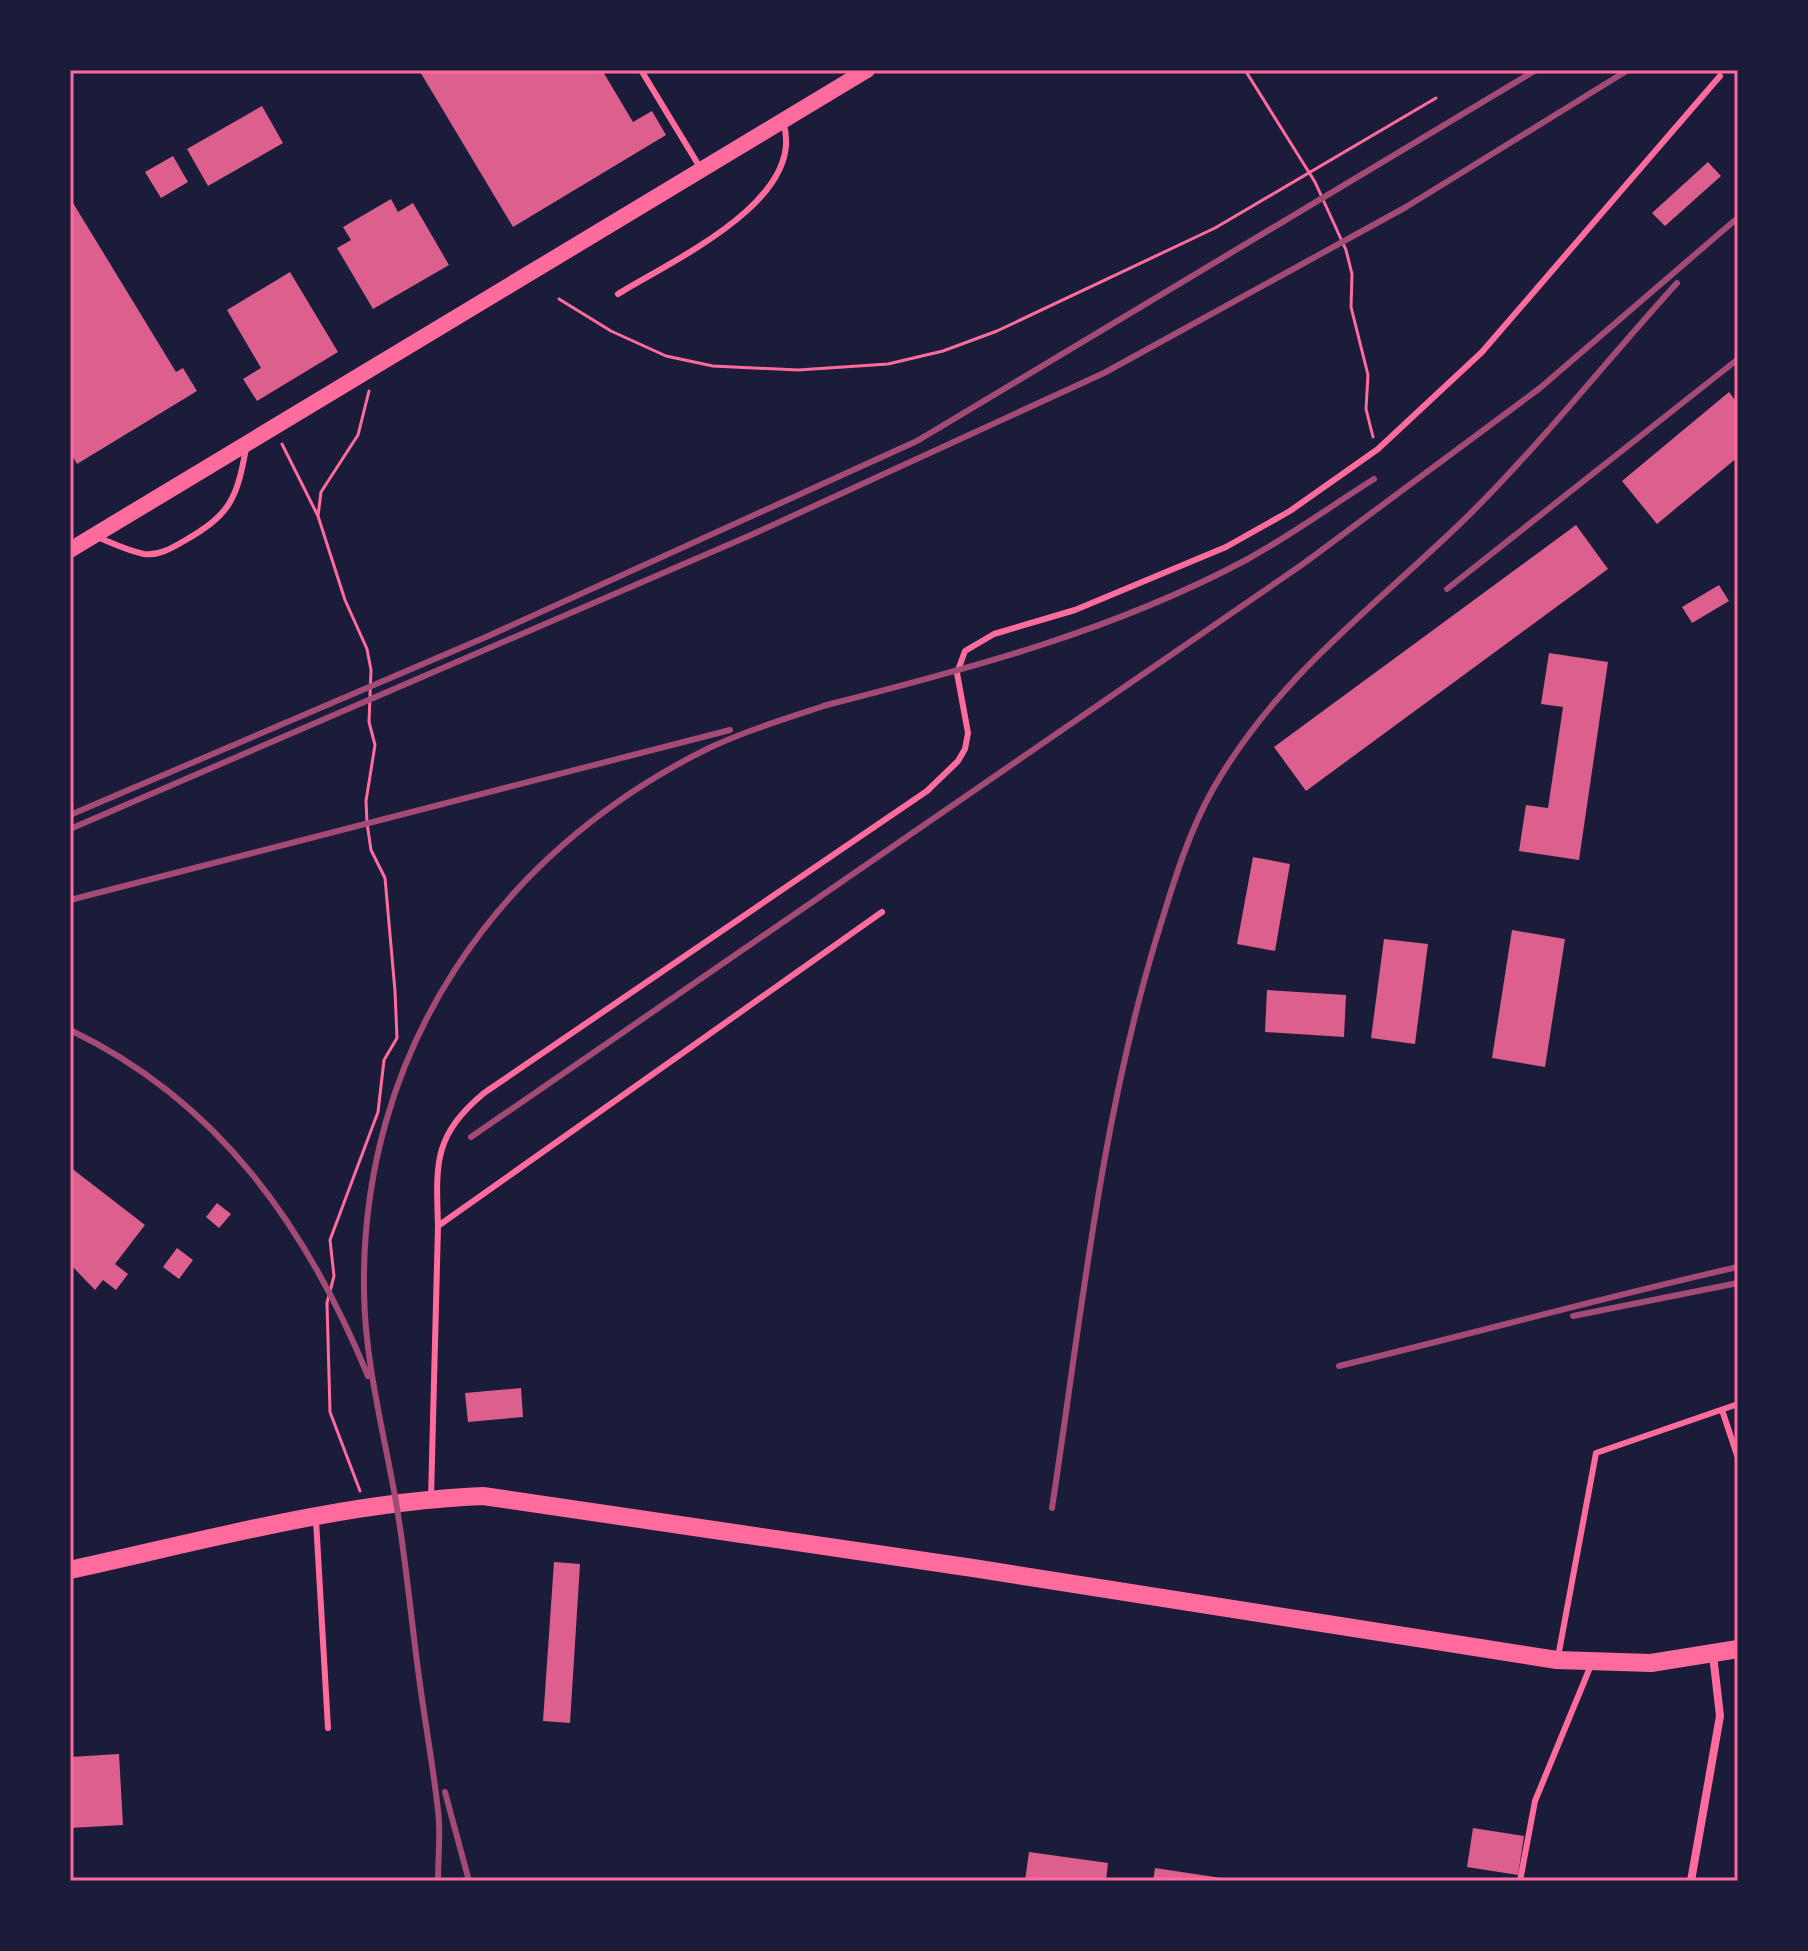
<svg xmlns="http://www.w3.org/2000/svg" width="1808" height="1951" font-family="'DejaVu Sans',sans-serif">
  <rect width="100%" height="100%" fill="#1b1b3a"/>
  <!-- building -->
  <path fill="#dd5f8e" d="M 419,70 L 602,70 L 633,122 L 652,111 L 666,135 L 513,227 Z
    M 262,106 L 283,143 L 208,186 L 187,149 Z
    M 173,156 L 188,182 L 161,198 L 145,172 Z
    M 1708,162 L 1721,176 L 1665,226 L 1652,213 Z
    M 70,198 L 176,372 L 183,368 L 197,391 L 77,464 L 70,452 Z
    M 391,199 L 398,212 L 413,203 L 449,265 L 373,309 L 337,248 L 351,240 L 343,227 Z
    M 290,272 L 338,352 L 257,401 L 243,379 L 261,368 L 227,310 Z
    M 1729,392 L 1738,404 L 1738,457 L 1657,524 L 1622,481 Z
    M 1576,525 L 1608,569 L 1306,791 L 1274,747 Z
    M 1719,585 L 1729,601 L 1692,623 L 1682,607 Z
    M 1549,653 L 1608,662 L 1579,860 L 1519,851 L 1526,805 L 1548,808 L 1563,707 L 1541,704 Z
    M 1253,857 L 1290,864 L 1275,951 L 1237,944 Z
    M 1512,930 L 1565,939 L 1545,1067 L 1492,1058 Z
    M 1384,939 L 1428,944 L 1415,1044 L 1371,1038 Z
    M 1267,990 L 1346,995 L 1344,1037 L 1265,1032 Z
    M 70,1167 L 145,1225 L 115,1264 L 128,1274 L 116,1290 L 103,1280 L 95,1290 L 70,1264 Z
    M 217,1203 L 231,1214 L 219,1228 L 206,1217 Z
    M 177,1248 L 193,1260 L 179,1279 L 163,1267 Z
    M 521,1388 L 523,1417 L 468,1422 L 465,1393 Z
    M 554,1562 L 580,1564 L 570,1723 L 543,1721 Z
    M 119,1754 L 123,1825 L 70,1828 L 70,1757 Z
    M 1473,1828 L 1524,1836 L 1518,1875 L 1467,1867 Z
    M 1029,1852 L 1108,1863 L 1106,1881 L 1025,1881 Z
    M 1155,1868 L 1228,1879 L 1228,1881 L 1153,1881 Z"/>
  <g fill="none" stroke-linecap="round" stroke-linejoin="round">
    <!-- path -->
    <path stroke="#ff6b9d" stroke-width="3" d="M 1245,70 L 1315,182 L 1346,250 L 1352,274 L 1351,307 L 1368,375 L 1366,409 L 1373,437
      M 559,299 L 611,331 L 666,356 L 713,366 L 798,370 L 888,364 L 943,351 L 997,331 L 1215,228 L 1436,98
      M 282,444 L 318,516
      M 360,1491 L 330,1412 L 327,1303 L 334,1276 L 330,1240 L 378,1112 L 384,1060 L 397,1038 L 395,991 L 385,878 L 371,850 L 367,823 L 366,801 L 375,745 L 369,722 L 371,670 L 367,649 L 345,600 L 318,516 L 321,492 L 358,435 L 369,391"/>
    <!-- service -->
    <path stroke="#ff6b9d" stroke-width="6" d="M 641,70 L 701,169
      M 618,294 C 669,262 809,200 783,122
      M 97,537 C 112,543 128,551 144,554 C 159,556 172,548 184,541 C 230,515 237,499 246,448
      M 438,1226 C 436,1163 433,1136 484,1093 L 927,791 L 958,761 L 965,749 L 968,733 L 957,673 L 965,651 L 994,634 L 1075,610 L 1226,547 L 1290,511 L 1378,449 L 1482,352 L 1720,76
      M 1722,1410 L 1738,1458
      M 431,1498 L 438,1226 L 882,912
      M 316,1520 L 328,1728
      M 1558,1657 L 1596,1453 L 1738,1404
      M 1520,1881 L 1535,1801 L 1591,1665"/>
    <!-- minor -->
    <path stroke="#ff6b9d" stroke-width="8" d="M 1691,1881 L 1720,1716 L 1713,1655"/>
    <!-- secondary -->
    <path stroke="#ff6b9d" stroke-width="16" d="M 70,550 L 867,70"/>
    <!-- trunk -->
    <path stroke="#ff6b9d" stroke-width="18" d="M 70,1570 C 206,1540 343,1502 483,1496 L 973,1568 L 1557,1660 L 1651,1663 L 1738,1649"/>
    <!-- rail -->
    <path stroke="#a44b75" stroke-width="6" d="M 1447,589 L 1738,359
      M 823,706 C 968,669 1113,631 1246,560 C 1290,536 1331,506 1374,479
      M 70,815 L 486,637 L 917,441 L 1536,70
      M 70,829 L 751,535 L 1104,373 L 1406,207 L 1628,70
      M 70,900 L 730,730
      M 70,1030 C 219,1101 307,1228 368,1376
      M 471,1137 L 1303,564 L 1540,388 L 1734,221
      M 1573,1316 L 1738,1283
      M 1339,1366 C 1472,1334 1604,1297 1738,1267
      M 1052,1508 C 1081,1319 1100,1126 1155,943 C 1171,891 1186,837 1213,789 C 1280,672 1378,605 1471,513 C 1544,440 1608,359 1677,283
      M 445,1792 L 469,1881
      M 438,1881 C 438,1858 441,1833 438,1810 C 433,1766 425,1722 419,1677 C 411,1619 406,1560 396,1502 C 384,1433 365,1363 364,1292 C 360,1053 495,854 707,749 C 747,730 791,717 833,703"/>
  </g>
  <!-- border -->
  <rect width="1808" height="1951" fill="none" stroke="#1b1b3a" stroke-width="144"/>
  <rect x="72" y="72" width="1664" height="1807" fill="none" stroke="#ff6b9d" stroke-width="3"/>
</svg>
